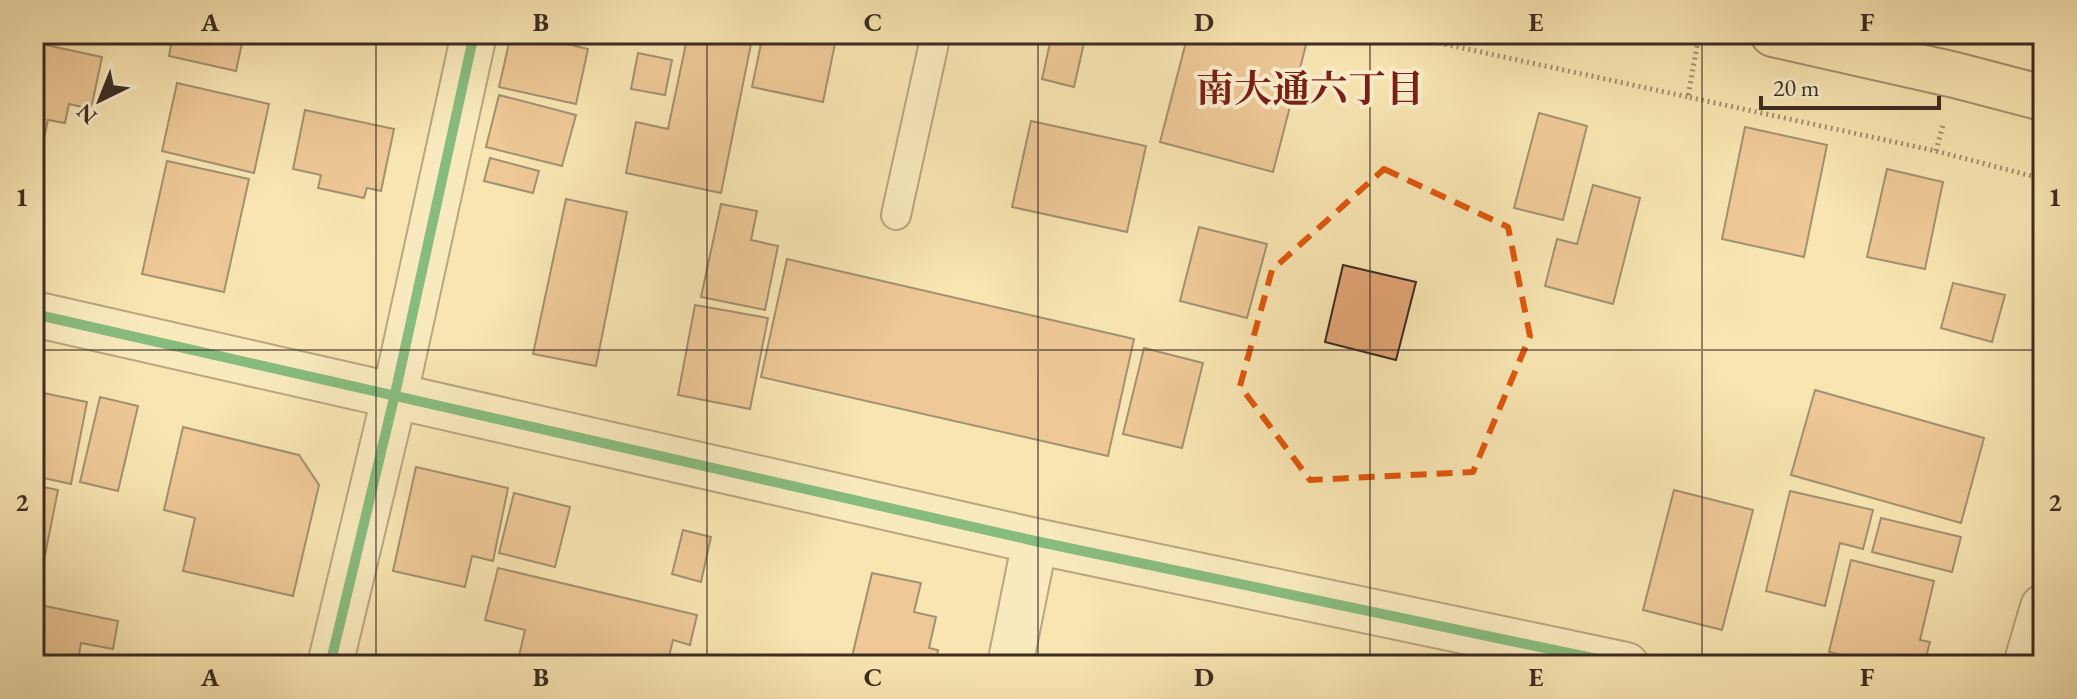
<svg xmlns="http://www.w3.org/2000/svg" width="2077" height="699" font-family="'EB Garamond','Noto Serif JP',serif">
  <rect width="100%" height="100%" fill="#f8e5b2"/>
  <filter id="stains"><feTurbulence type="fractalNoise" baseFrequency=".0025" numOctaves="4"/><feColorMatrix values="0 0 0 0 .2 0 0 0 0 .09 0 0 0 0 .02 0 0 0 .5 -.17"/></filter>
  <radialGradient id="worn" r=".72"><stop offset=".6" stop-color="#630" stop-opacity="0"/><stop offset="1" stop-color="#630" stop-opacity=".3"/></radialGradient>
  <!-- building -->
  <path fill="#e2a475" stroke="#3b2c22" stroke-width="2" d="M 173,34 L 244,34 L 236,71 L 169,56 Z
    M 511,34 L 525,34 L 588,49 L 576,104 L 499,87 Z
    M 617,34 L 650,34 L 649,41 Z
    M 688,34 L 753,34 L 721,193 L 626,173 L 636,122 L 668,129 Z
    M 763,34 L 837,34 L 823,102 L 752,87 Z
    M 1052,34 L 1086,34 L 1074,87 L 1042,79 Z
    M 1188,34 L 1280,34 L 1307,41 L 1273,172 L 1160,142 Z
    M 37,43 L 102,57 L 91,109 L 69,104 L 65,123 L 48,120 L 44,138 L 34,136 L 34,48 L 36,49 Z
    M 638,53 L 672,60 L 665,95 L 631,89 Z
    M 177,83 L 269,104 L 254,173 L 162,151 Z
    M 499,95 L 576,115 L 562,166 L 486,147 Z
    M 305,110 L 394,129 L 381,191 L 367,188 L 364,198 L 318,188 L 321,175 L 293,169 Z
    M 1539,113 L 1587,126 L 1563,220 L 1514,208 Z
    M 1031,121 L 1146,146 L 1127,232 L 1012,207 Z
    M 1745,127 L 1827,145 L 1804,257 L 1722,239 Z
    M 490,158 L 539,171 L 533,193 L 484,181 Z
    M 167,161 L 249,179 L 224,292 L 142,274 Z
    M 1887,169 L 1943,182 L 1925,269 L 1867,257 Z
    M 1593,185 L 1640,198 L 1613,304 L 1545,286 L 1557,239 L 1577,244 Z
    M 566,199 L 627,212 L 596,366 L 533,354 Z
    M 721,204 L 757,211 L 751,240 L 778,246 L 765,310 L 701,297 Z
    M 1199,227 L 1267,244 L 1247,318 L 1180,301 Z
    M 787,259 L 1134,339 L 1108,456 L 761,377 Z
    M 1343,265 L 1416,282 L 1396,360 L 1325,342 Z
    M 1953,283 L 2005,295 L 1992,342 L 1941,328 Z
    M 695,305 L 768,318 L 750,409 L 678,395 Z
    M 1144,348 L 1203,363 L 1182,448 L 1123,434 Z
    M 1815,390 L 1984,438 L 1961,523 L 1791,475 Z
    M 34,391 L 87,402 L 71,484 L 34,476 Z
    M 100,397 L 138,406 L 118,491 L 80,482 Z
    M 183,427 L 299,455 L 319,485 L 293,596 L 183,571 L 195,518 L 164,510 Z
    M 416,467 L 508,488 L 493,561 L 472,556 L 465,587 L 393,571 Z
    M 34,485 L 58,490 L 38,590 L 34,589 Z
    M 1674,490 L 1753,510 L 1722,630 L 1643,610 Z
    M 1790,491 L 1873,510 L 1863,549 L 1840,543 L 1825,606 L 1766,591 Z
    M 514,493 L 570,507 L 555,567 L 499,553 Z
    M 1881,518 L 1961,537 L 1952,572 L 1872,552 Z
    M 683,530 L 711,537 L 701,582 L 672,574 Z
    M 1851,560 L 1934,581 L 1920,640 L 1930,642 L 1924,665 L 1883,665 L 1829,652 Z
    M 498,568 L 697,615 L 690,645 L 673,640 L 667,665 L 517,665 L 525,630 L 485,620 Z
    M 872,573 L 921,583 L 914,612 L 936,617 L 929,648 L 938,650 L 935,665 L 850,665 Z
    M 45,606 L 118,621 L 113,649 L 81,643 L 77,665 L 34,665 L 34,656 Z
    M 1105,656 L 1142,665 L 1102,665 Z"/>
  <g fill="none" stroke-linecap="round" stroke-linejoin="round">
    <defs>
      <path id="lane" d="M 896,215 L 936,34"/>
      <path id="street" d="M 34,314 L 1035,541 L 1626,665
        M 330,665 L 395,394 L 474,34
        M 1010,665 L 1035,541
        M 2026,665 L 2043,607"/>
      <path id="primary" d="M 1773,34 L 1955,75 L 2043,98"/>
    </defs>
    <!-- lane casing -->
    <use href="#lane" stroke="#6a5a46" stroke-width="32"/>
    <!-- street casing -->
    <use href="#street" stroke="#6a5a46" stroke-width="48"/>
    <!-- primary casing -->
    <use href="#primary" stroke="#3b2c22" stroke-width="48"/>
    <!-- path -->
    <path stroke="#3b2c22" stroke-width="5" stroke-dasharray="2 4" stroke-linecap="butt" d="M 1398,34 L 1688,97
      M 1699,34 L 1688,97 L 1936,151 L 2043,179
      M 1936,151 L 1943,125"/>
    <!-- lane -->
    <use href="#lane" stroke="#faeecd" stroke-width="28"/>
    <!-- street -->
    <use href="#street" stroke="#faeecd" stroke-width="44"/>
    <!-- primary -->
    <use href="#primary" stroke="#f8e5b2" stroke-width="44"/>
    <defs>
      <path id="cycleway" d="M 34,314 L 1035,541 L 1626,665
        M 330,665 L 395,394 L 474,34"/>
    </defs>
    <!-- cycleway casing -->
    <use href="#cycleway" stroke="#faeecd" stroke-width="15"/>
    <!-- cycleway -->
    <use href="#cycleway" stroke="#00873e" stroke-width="10"/>
  </g>
  <!-- marked area -->
  <path d="M0 0H2077V699H0ZM 1384,169 L 1508,227 L 1530,336 L 1473,472 L 1310,480 L 1240,386 L 1272,270 Z" fill="#f8e5b2" fill-opacity=".55" fill-rule="evenodd"/>
  <path fill="none" stroke="#df570d" stroke-width="6" stroke-dasharray="16 10" stroke-linejoin="round" d="M 1384,169 L 1508,227 L 1530,336 L 1473,472 L 1310,480 L 1240,386 L 1272,270 Z"/>
  <!-- grid -->
  <path fill="none" stroke="#3b2c22" stroke-width="2" stroke-opacity="0.55" d="M 376,34 L 376,665M 707,34 L 707,665M 1038,34 L 1038,665M 1370,34 L 1370,665M 1702,34 L 1702,665M 34,350 L 2043,350"/>
  <g text-anchor="middle" dominant-baseline="central" stroke-width="8" stroke-linejoin="round" paint-order="stroke">
    <!-- neighbourhood labels -->
    <g font-size="38" font-weight="bold" fill="#7a1f14" stroke="#faeecd">
      <text x="1310" y="88">南大通六丁目</text>
    </g>
  </g>
  <!-- margin -->
  <rect width="2077" height="699" fill="none" stroke="#f8e5b2" stroke-width="88"/>
  <!-- north arrow -->
  <g transform="translate(100 100) rotate(223)" stroke="#faeecd" stroke-width="6" paint-order="stroke">
  <path d="M0-6L14 30L0 20L-14 30Z" fill="#3b2c22"/>
  <text y="-12" font-size="22" font-weight="bold" text-anchor="middle" fill="#3b2c22">N</text>
  </g>
  <!-- scale -->
  <path d="M1761 96v12h178v-12" fill="none" stroke="#3b2c22" stroke-width="4"/>
  <text x="1773" y="96" font-size="24" fill="#3b2c22" stroke="#faeecd" stroke-width="6" paint-order="stroke">20 m</text>
  <rect x="44" y="44" width="1989" height="611" fill="none" stroke="#3b2c22" stroke-width="3"/>
  <g font-size="26" text-anchor="middle" font-weight="bold" fill="#3b2c22">
    <text x="210" y="31">A</text>
    <text x="541" y="31">B</text>
    <text x="873" y="31">C</text>
    <text x="1204" y="31">D</text>
    <text x="1536" y="31">E</text>
    <text x="1867" y="31">F</text>
    <text x="22" y="206">1</text>
    <text x="2055" y="206">1</text>
    <text x="22" y="511">2</text>
    <text x="2055" y="511">2</text>
    <text x="210" y="686">A</text>
    <text x="541" y="686">B</text>
    <text x="873" y="686">C</text>
    <text x="1204" y="686">D</text>
    <text x="1536" y="686">E</text>
    <text x="1867" y="686">F</text>
  </g>
  <rect width="100%" height="100%" filter="url(#stains)"/>
  <rect width="100%" height="100%" fill="url(#worn)"/>
</svg>
